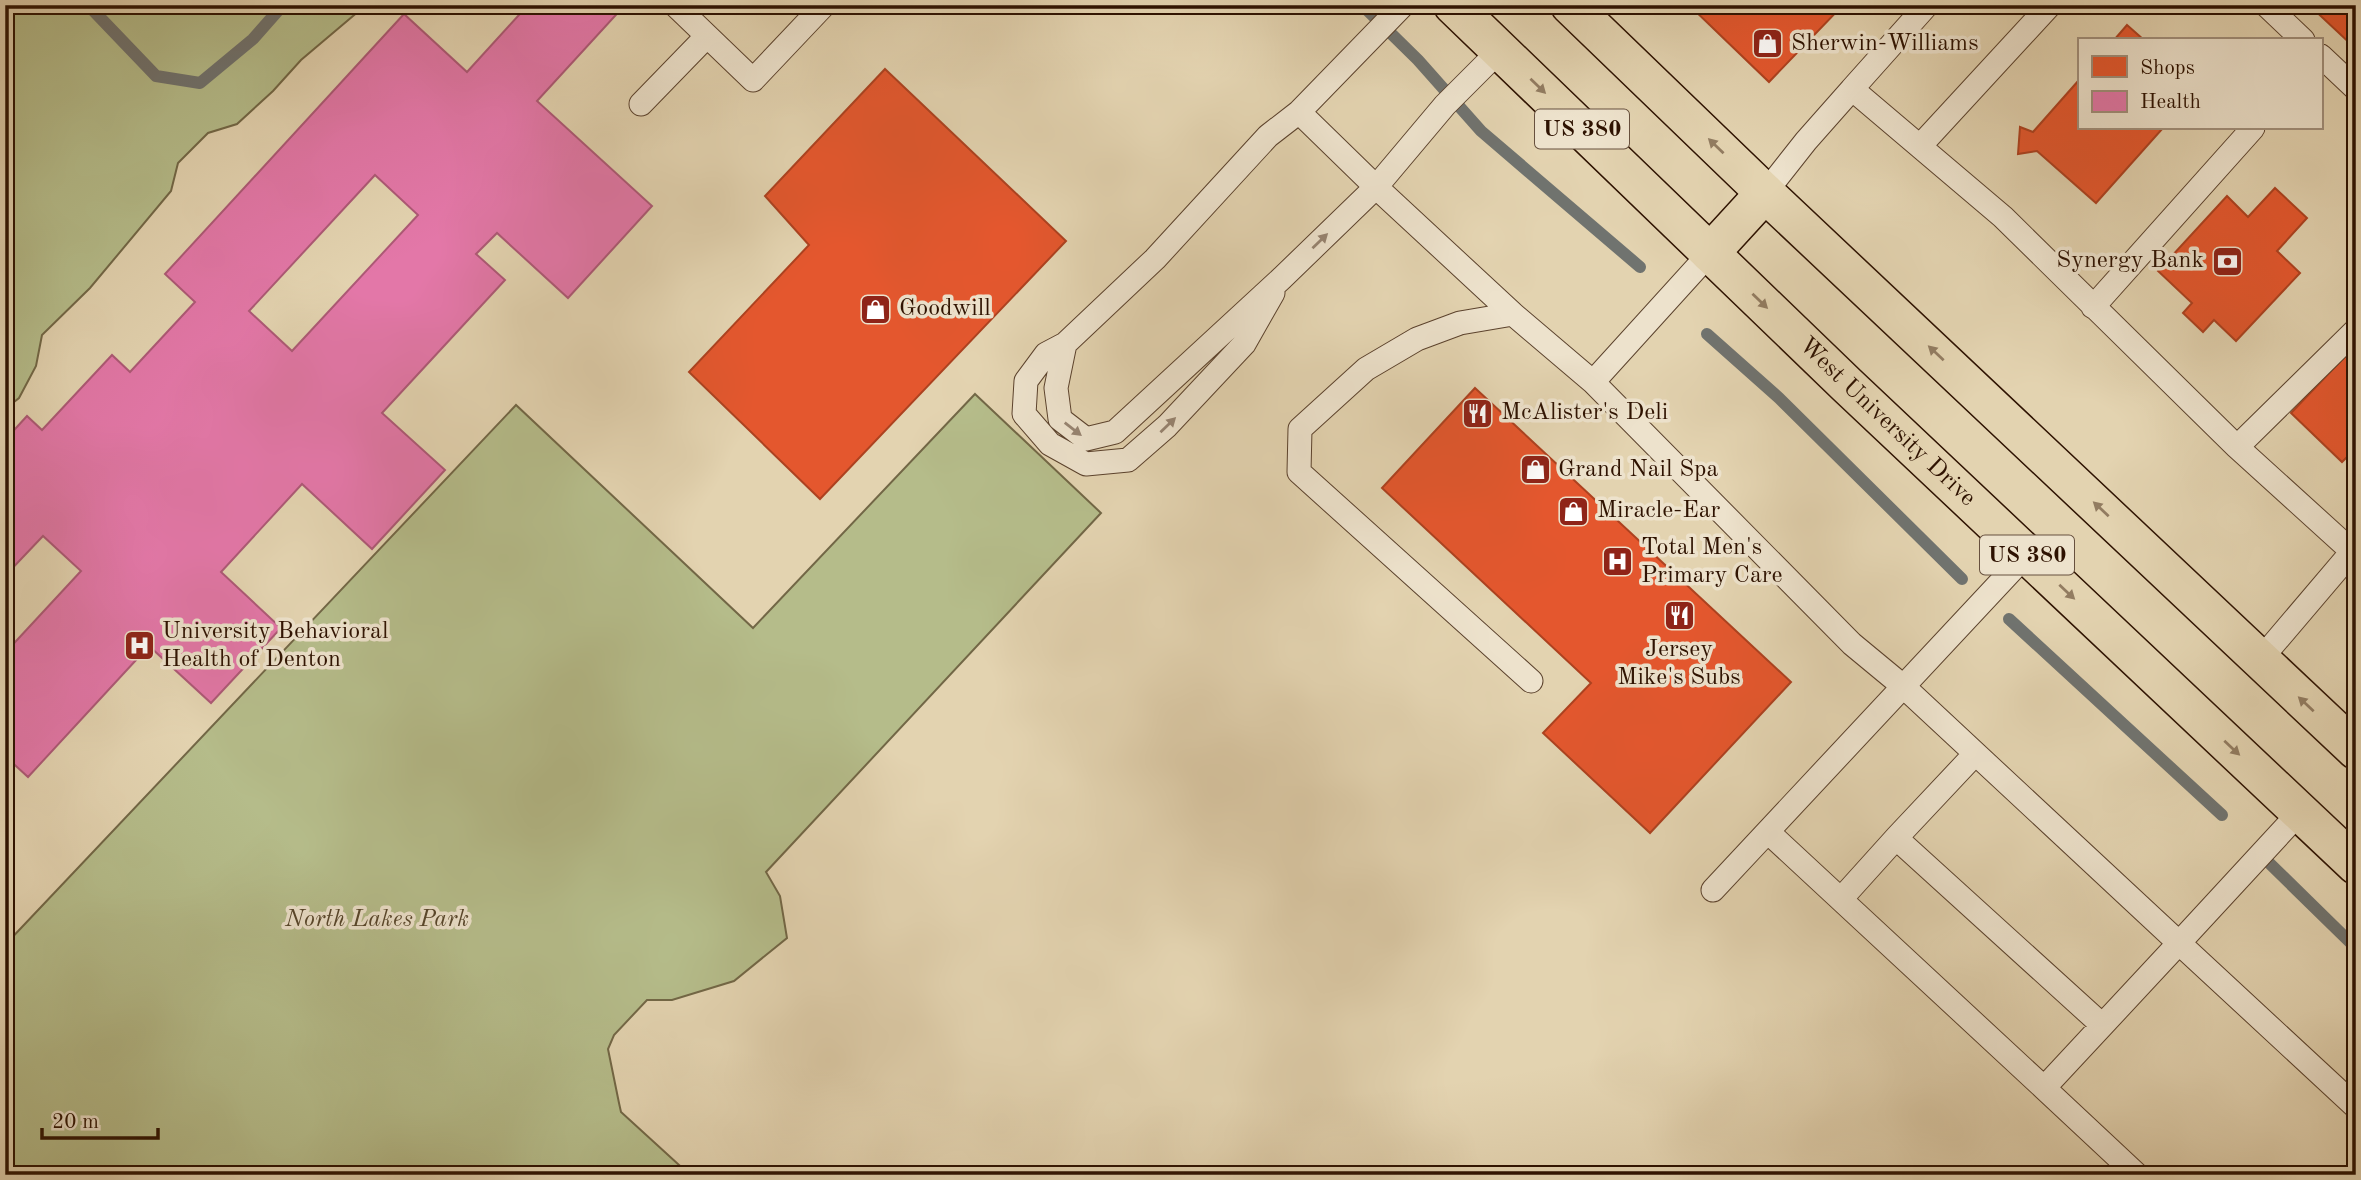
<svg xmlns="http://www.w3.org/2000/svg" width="2361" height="1180" font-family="'Old Standard TT',serif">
  <rect width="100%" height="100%" fill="#e3d3b0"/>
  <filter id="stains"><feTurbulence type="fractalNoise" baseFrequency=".00286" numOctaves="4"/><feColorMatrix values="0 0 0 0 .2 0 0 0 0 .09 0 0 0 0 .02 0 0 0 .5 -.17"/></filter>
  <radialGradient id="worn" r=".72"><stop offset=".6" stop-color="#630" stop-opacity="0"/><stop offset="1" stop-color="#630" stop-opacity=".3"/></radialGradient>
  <!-- green -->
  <path fill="#b5bc8a" stroke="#726746" stroke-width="2" d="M 5,5 L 366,5 L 301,60 L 273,91 L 237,124 L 208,133 L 178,163 L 171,191 L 90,288 L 42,335 L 36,366 L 19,398 L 5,409 Z
    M 975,394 L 1101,513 L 766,872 L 780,896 L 787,938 L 734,981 L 672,1000 L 647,1000 L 614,1035 L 608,1049 L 619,1103 L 621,1112 L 690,1175 L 5,1175 L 5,945 L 516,405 L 753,628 Z"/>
  <!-- shops -->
  <path fill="#e4572e" stroke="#ad4220" stroke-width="2" d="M 1689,5 L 1843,5 L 1769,82 Z
    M 2309,5 L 2356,5 L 2356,49 Z
    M 2127,25 L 2144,40 L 2114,40 Z
    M 885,69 L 1066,241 L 820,499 L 689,372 L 809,245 L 765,196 Z
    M 2079,80 L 2079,128 L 2163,128 L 2096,203 L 2037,151 L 2018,154 L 2020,127 L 2033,132 Z
    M 2275,188 L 2307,218 L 2277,251 L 2300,273 L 2236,341 L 2214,320 L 2203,332 L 2183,313 L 2192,303 L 2158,271 L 2227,196 L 2248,217 Z
    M 2356,345 L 2356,448 L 2342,462 L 2291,413 Z
    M 1475,388 L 1791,682 L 1650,833 L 1543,733 L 1591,683 L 1382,488 Z"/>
  <!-- health -->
  <path fill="#e377a8" stroke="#ad5976" stroke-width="2" fill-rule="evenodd" d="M 528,5 L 625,5 L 537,101 L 652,206 L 568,298 L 497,233 L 476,254 L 505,280 L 382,413 L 445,470 L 372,549 L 302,484 L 221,572 L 281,628 L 211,703 L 149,646 L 28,777 L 5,756 L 5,653 L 81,571 L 43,536 L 5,576 L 5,440 L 27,416 L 42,430 L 112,355 L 130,372 L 195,302 L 165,274 L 404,14 L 467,72 ZM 375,175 L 418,215 L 292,351 L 249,311 Z"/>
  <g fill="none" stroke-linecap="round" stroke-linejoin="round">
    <!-- stream -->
    <path stroke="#70736f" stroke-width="12" d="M 88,5 L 156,76 L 200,83 L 253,39 L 283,5
      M 1362,5 L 1418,60 L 1481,131 L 1640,267
      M 1707,334 L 1779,398 L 1962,579
      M 2009,619 L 2222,815
      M 2262,856 L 2356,948"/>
    <defs>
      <path id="lane" d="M 675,5 L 753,80 L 824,5
        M 1403,5 L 1299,112 L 1376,187 L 1445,105 L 1500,50
        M 2266,5 L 2303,40
        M 2321,56 L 2356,89
        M 1852,89 L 1927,5
        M 641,104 L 707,36
        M 1920,146 L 2050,5
        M 1765,193 L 1806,141 L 1852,89 L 2003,217 L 2237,447 L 2356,330
        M 1273,293 L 1244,344 L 1167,426 L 1128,460 L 1086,464 L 1050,444 L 1024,414 L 1026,381 L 1046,354 L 1065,344 L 1155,259 L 1268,136 L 1299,112
        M 2093,307 L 2253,128
        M 1513,314 L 1460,323 L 1417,339 L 1366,369 L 1300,429 L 1299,472 L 1531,681
        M 1065,344 L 1056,388 L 1060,419 L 1086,439 L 1115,432 L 1282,278 L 1376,187 L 1513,314 L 1593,382 L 1852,644 L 1904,687 L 2179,943 L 2044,1088 L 2137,1175
        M 1593,382 L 1710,253
        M 2237,447 L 2356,555
        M 2260,660 L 2356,547
        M 2300,812 L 2179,943 L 2356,1107
        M 1768,832 L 2044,1088
        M 1896,838 L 1975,754
        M 1713,890 L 2027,554
        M 1841,899 L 1896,838 L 2102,1025"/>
      <g id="primary">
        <path id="s1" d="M 1453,5 L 1847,385 L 2356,865"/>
        <path d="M 1570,5 L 1765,193 L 2356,750"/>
        <path d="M 1710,253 L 1765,193"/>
      </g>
    </defs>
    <!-- lane casing -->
    <use href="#lane" stroke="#5b422d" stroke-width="25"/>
    <!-- primary casing -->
    <use href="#primary" stroke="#2e1201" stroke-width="41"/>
    <!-- lane -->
    <use href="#lane" stroke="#ede2cc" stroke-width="23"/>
    <!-- primary -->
    <use href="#primary" stroke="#e3d3b0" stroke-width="38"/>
  </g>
  <!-- one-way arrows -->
  <defs><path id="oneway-solid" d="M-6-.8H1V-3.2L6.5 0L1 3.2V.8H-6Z" transform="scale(1.75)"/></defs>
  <g fill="#927c61">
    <use href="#oneway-solid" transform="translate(1538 86) rotate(44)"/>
    <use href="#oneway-solid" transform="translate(1716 146) rotate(-136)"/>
    <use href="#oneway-solid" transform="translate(1760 301) rotate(44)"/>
    <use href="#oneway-solid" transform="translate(1936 353) rotate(-137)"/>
    <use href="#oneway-solid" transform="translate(2101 509) rotate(-137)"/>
    <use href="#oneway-solid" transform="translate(2067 592) rotate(43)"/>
    <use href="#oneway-solid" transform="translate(2306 704) rotate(-137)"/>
    <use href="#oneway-solid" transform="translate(2232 748) rotate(43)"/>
  </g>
  <g fill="#978471">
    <use href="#oneway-solid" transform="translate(1320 241) rotate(-44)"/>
    <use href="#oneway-solid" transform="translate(1168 425) rotate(-44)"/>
    <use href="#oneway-solid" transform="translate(1073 429) rotate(38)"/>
  </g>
  <!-- icons -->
  <defs>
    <symbol id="shop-square" viewBox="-11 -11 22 22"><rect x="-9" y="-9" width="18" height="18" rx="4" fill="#8f2418" stroke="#ede2cc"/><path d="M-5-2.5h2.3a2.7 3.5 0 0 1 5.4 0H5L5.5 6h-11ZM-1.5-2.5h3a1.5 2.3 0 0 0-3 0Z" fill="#fff"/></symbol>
    <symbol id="bank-square" viewBox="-11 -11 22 22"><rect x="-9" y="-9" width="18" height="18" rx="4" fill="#8f2418" stroke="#ede2cc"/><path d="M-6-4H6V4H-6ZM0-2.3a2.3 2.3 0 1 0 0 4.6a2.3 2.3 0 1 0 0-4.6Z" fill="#fff"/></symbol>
    <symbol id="restaurant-square" viewBox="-11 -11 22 22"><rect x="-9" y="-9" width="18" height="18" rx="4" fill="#8f2418" stroke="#ede2cc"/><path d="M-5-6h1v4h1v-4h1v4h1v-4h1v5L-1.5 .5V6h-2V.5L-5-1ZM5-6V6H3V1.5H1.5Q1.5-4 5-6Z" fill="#fff"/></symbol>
    <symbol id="hospital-square" viewBox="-11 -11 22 22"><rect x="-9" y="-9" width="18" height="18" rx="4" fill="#8f2418" stroke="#ede2cc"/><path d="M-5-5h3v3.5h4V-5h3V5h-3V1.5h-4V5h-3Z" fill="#fff"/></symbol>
  </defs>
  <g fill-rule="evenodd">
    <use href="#shop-square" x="1750" y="26" width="35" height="35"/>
    <use href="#bank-square" x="2210" y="244" width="35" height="35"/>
    <use href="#shop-square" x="858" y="292" width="35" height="35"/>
    <use href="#restaurant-square" x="1460" y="396" width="35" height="35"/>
    <use href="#shop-square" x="1518" y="452" width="35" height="35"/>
    <use href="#shop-square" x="1556" y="494" width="35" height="35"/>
    <use href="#hospital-square" x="1600" y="544" width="35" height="35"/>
    <use href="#restaurant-square" x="1662" y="598" width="35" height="35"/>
    <use href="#hospital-square" x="122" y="628" width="35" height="35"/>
  </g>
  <g text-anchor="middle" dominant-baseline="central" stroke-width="7" stroke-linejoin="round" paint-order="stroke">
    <!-- shield labels -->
    <g fill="#ede2cc" stroke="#67503e" stroke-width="2">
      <rect x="1535" y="109.5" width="94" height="39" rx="5"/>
      <rect x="1980" y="535.5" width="94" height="39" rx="5"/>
    </g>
    <g font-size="23" font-weight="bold" fill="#2e1201">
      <text x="1582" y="129">US 380</text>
      <text x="2027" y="555">US 380</text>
    </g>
    <!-- poi labels -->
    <g font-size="24" fill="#2e1201" stroke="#ede2cc" text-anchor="start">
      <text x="1791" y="44">Sherwin-Williams</text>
      <text x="2204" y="261" text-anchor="end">Synergy Bank</text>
      <text x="899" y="309">Goodwill</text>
      <text x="1501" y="413">McAlister's Deli</text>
      <text x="1558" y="470">Grand Nail Spa</text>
      <text x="1597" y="511">Miracle-Ear</text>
      <text x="1641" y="548">Total Men's<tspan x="1641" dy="28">Primary Care</tspan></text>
      <text x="162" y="632">University Behavioral<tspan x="162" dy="28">Health of Denton</tspan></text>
      <text x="1679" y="650" text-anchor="middle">Jersey<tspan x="1679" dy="28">Mike's Subs</tspan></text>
    </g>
    <!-- street labels -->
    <g font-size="24" fill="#2e1201" stroke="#ede2cc">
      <text stroke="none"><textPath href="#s1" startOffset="602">West University Drive</textPath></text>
    </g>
    <!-- park labels -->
    <g font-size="24" font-style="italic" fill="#56452a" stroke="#ede2cc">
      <text x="377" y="920">North Lakes Park</text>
    </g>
  </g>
  <!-- margin -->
  <rect width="2361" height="1180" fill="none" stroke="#e3d3b0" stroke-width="28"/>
  <rect x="7" y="7" width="2347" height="1166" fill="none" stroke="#2e1201" stroke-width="3.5"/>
  <rect x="14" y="14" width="2333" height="1152" fill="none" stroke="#2e1201" stroke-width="2"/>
  <!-- legend -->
  <rect x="2078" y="38" width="245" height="91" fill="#ede2cc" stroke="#a18f7b" stroke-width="2"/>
  <rect x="2092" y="56" width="35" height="21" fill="#e4572e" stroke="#a18f7b" stroke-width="2"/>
  <text x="2140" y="74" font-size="21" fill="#2e1201">Shops</text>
  <rect x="2092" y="91" width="35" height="21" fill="#e377a8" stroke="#a18f7b" stroke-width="2"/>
  <text x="2140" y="108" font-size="21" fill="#2e1201">Health</text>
  <!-- scale -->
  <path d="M42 1128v10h116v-10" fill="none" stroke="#2e1201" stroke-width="3.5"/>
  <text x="52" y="1128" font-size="21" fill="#2e1201" stroke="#ede2cc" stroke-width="5" paint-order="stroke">20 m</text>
  <rect width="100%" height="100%" filter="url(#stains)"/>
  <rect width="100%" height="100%" fill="url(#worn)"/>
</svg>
